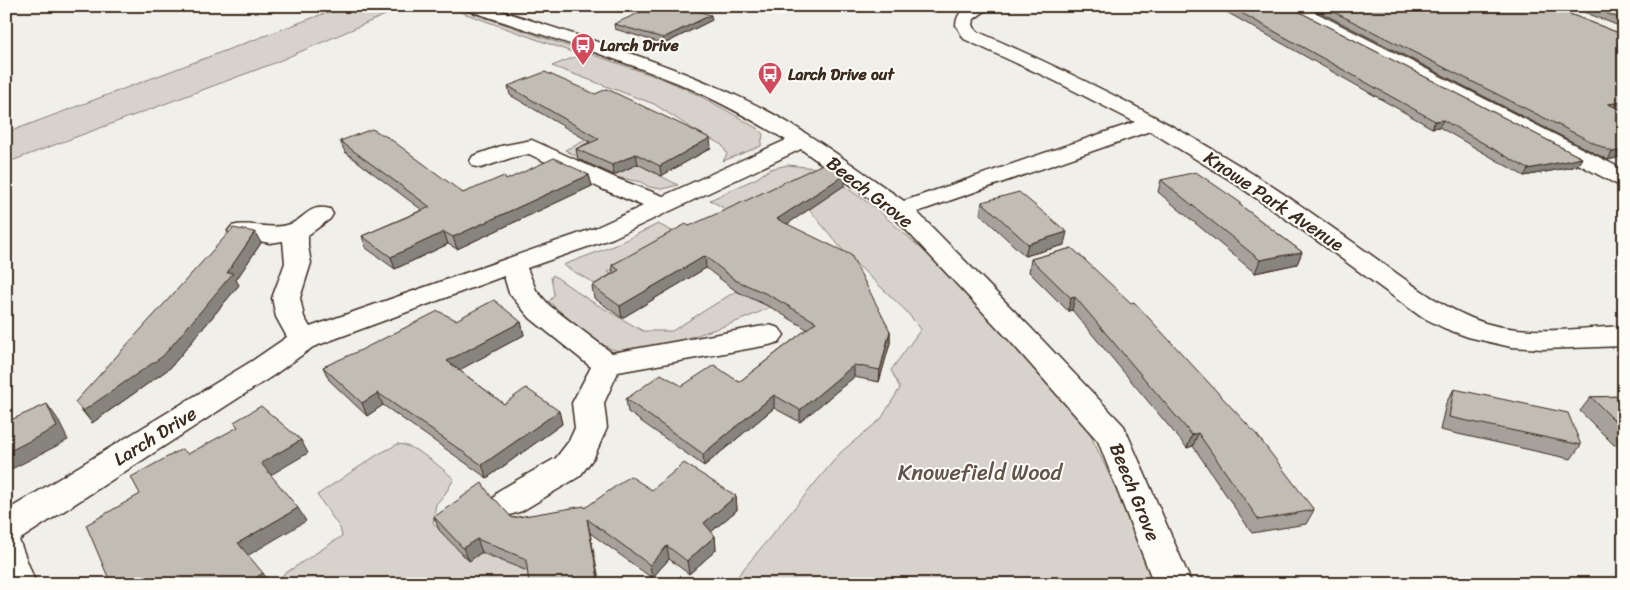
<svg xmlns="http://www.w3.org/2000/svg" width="1630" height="590" font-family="Sriracha,sans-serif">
  <rect width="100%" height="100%" fill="#f1efea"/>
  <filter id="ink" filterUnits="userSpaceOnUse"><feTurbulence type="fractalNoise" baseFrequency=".02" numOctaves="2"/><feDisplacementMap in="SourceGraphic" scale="10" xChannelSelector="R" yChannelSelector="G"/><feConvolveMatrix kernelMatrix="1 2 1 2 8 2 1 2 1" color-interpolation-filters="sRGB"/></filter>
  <g filter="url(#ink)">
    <!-- green -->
    <path fill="#d7d2cc" stroke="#897e75" d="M 344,6 L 406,6 L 272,64 L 6,163 L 6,133 Z
      M 444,6 L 452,6 L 663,79 C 697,93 727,110 758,129 L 763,134 L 761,146 L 723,161 L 727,154 L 722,145 L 696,131 L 654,104 L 552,66 L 580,55 Z
      M 586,140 L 589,142 L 593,140 L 678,185 L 662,189 L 649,187 L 641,182 L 615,177 L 565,150 Z
      M 788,165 L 815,168 L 822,171 L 873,206 L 932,258 L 1082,417 L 1135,529 L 1157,584 L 731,584 L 841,452 L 881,419 L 900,388 L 891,370 L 921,329 L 905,310 L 845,253 L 809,209 L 737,216 L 710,200 L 757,178 L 770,169 Z
      M 658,224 L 684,237 L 608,272 L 621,282 L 607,291 L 563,265 L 613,246 Z
      M 553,275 L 589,300 L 643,331 L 672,331 L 736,291 L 770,307 C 743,322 643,356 615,350 C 598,346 564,314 549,302 L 554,295 L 551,277 Z
      M 398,444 C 415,445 441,467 454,479 L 445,494 L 436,504 L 433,523 C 451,544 492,557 517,567 L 531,561 L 533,584 L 269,584 L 342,536 L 340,528 L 317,495 L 377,455 Z"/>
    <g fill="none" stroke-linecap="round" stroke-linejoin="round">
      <defs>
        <path id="minor" d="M 462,6 L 487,6 C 578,36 669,62 754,104 C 808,131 855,167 904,201 L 1135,122 L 1055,81 L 964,39 L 956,25 C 957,5 977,6 992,6 L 974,19 L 973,25 L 976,31 C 1079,76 1179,125 1273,187 C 1310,211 1345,237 1381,262 C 1414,286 1446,310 1485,323 C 1529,336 1578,328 1624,326 L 1624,346 L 1543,349 L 1511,347 L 1468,337 L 1444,328 L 1420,316 L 1312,237 L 1230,180 L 1150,131 L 917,212 L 1030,327 L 1124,426 L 1192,584 L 1154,584 L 1098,441 L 1010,341 L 892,215 L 801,149 L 613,238 L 527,268 L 536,290 L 550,306 L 612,353 L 769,325 L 779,328 L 784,335 L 779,342 L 769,345 L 618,372 L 604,403 L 607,428 L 594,457 L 580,476 L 522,511 L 510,515 L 498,511 L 492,501 L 498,491 L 556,458 L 569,441 L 575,428 L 572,403 L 591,367 L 530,318 L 509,293 L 504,276 L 313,347 L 274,375 L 19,540 L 36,584 L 6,584 L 6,511 L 252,361 L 287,337 L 276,317 L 272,298 L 285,263 L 283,241 L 270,243 L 232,236 L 228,231 L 232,226 C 250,221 269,230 287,225 C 305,221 307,203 330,209 L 333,214 L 330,219 L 308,235 L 308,246 L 311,263 L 300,298 L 304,317 L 310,327 L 595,228 L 643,206 L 602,189 L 529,154 L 514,157 L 481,168 L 473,166 L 470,161 L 473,156 L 501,146 L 532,140 L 618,179 L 663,196 L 786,140 C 751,119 715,99 678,83 C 608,55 536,33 464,9 Z
          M 1282,6 L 1303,6 L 1624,170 L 1624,186 L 1616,184 L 1284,9 Z"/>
      </defs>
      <!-- minor casing -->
      <use href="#minor" stroke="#3b2a1e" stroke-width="3"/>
      <!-- minor -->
      <use href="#minor" fill="#fdfcf7" fill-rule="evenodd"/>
    </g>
    <!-- wall -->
    <path fill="#a6a29b" stroke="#3b2a1e" d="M 1216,6 L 1288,6 L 1582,158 L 1577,166 L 1524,176 L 1439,127 L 1432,128 Z
      M 1308,6 L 1549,6 L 1624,35 L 1624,108 L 1618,109 L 1624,156 L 1608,160 Z
      M 1569,6 L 1624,6 L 1624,28 Z
      M 712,20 L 664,44 L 615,29 L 614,24 Z
      M 508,86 L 711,148 L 661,176 L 638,164 L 614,175 L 578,159 L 576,149 L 590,142 L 510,95 Z
      M 340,141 L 463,193 L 506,180 L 589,175 L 592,186 L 457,249 L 448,244 L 395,269 L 366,248 L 362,236 L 422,210 L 345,152 Z
      M 1161,180 L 1240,205 L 1302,252 L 1297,264 L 1255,273 L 1158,192 Z
      M 845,185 L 787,224 L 890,331 L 890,343 L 879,382 L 854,377 L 800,422 L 774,408 L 704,466 L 628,412 L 626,399 L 682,386 L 739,382 L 807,329 L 770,307 L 736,291 L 706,268 L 622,318 L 594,298 L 592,286 L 613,273 L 612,265 L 689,226 Z
      M 982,202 L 1064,245 L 1025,256 L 980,214 Z
      M 261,243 L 236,280 L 239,285 L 170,368 L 92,423 L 75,402 Z
      M 1072,248 L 1314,510 L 1306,524 L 1252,533 L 1193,446 L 1187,448 L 1072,310 L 1068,311 L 1029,272 L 1031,259 Z
      M 456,320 L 521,322 L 524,335 L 459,370 L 504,404 L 559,411 L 562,424 L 487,478 L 383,405 L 367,416 L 329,380 L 323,367 Z
      M 1454,389 L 1581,445 L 1571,459 L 1440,430 L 1446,403 Z
      M 1624,396 L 1624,444 L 1614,445 L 1580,411 L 1591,397 Z
      M 652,490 L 736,496 L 737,510 L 711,532 L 715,536 L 716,550 L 689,574 L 669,559 L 652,578 L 590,533 L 527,571 L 482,552 L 469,561 L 439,530 L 434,517 L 492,498 L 512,518 L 585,508 Z"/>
    <!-- shaded-wall -->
    <path fill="#87847e" stroke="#3b2a1e" d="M 711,15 L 712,20 L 664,44 L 663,38 Z
      M 1624,102 L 1624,108 L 1604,111 L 1608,104 Z
      M 1443,120 L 1439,127 L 1432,128 L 1435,121 Z
      M 710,138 L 711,148 L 661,176 L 660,166 Z
      M 1624,150 L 1624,156 L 1608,160 L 1612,152 Z
      M 636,154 L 638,164 L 614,175 L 612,165 Z
      M 1582,158 L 1577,166 L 1524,176 L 1528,169 Z
      M 846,174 L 845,185 L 777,231 L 777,219 Z
      M 589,175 L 592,186 L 457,249 L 453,237 Z
      M 255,232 L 261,243 L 236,280 L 239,285 L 170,368 L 92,423 L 83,411 L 227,273 Z
      M 444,232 L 448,244 L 395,269 L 391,257 Z
      M 1067,232 L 1064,245 L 1025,256 L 1028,244 Z
      M 1302,252 L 1297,264 L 1255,273 L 1260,260 Z
      M 705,256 L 706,268 L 622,318 L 620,306 Z
      M 1075,297 L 1072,310 L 1068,311 L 1071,298 Z
      M 521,322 L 524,335 L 452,374 L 447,361 Z
      M 890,331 L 890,343 L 879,382 L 880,370 Z
      M 854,365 L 854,377 L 800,422 L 800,410 Z
      M 378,393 L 383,405 L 367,416 L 362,403 Z
      M 774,395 L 774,408 L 704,466 L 703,454 Z
      M 47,404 L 57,418 L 68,440 L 6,472 L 6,453 Z
      M 559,411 L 562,424 L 487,478 L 482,465 Z
      M 1198,433 L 1193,446 L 1187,448 L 1192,435 Z
      M 301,440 L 308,453 L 269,476 L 261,463 Z
      M 736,496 L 737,510 L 705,537 L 704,523 Z
      M 298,508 L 306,521 L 247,556 L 238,543 Z
      M 587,519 L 590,533 L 600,584 L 599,584 Z
      M 715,536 L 716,550 L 689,574 L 687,561 Z
      M 477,539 L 482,552 L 469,561 L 463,548 Z
      M 667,546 L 669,559 L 652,578 L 650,565 Z
      M 263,573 L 270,584 L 246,584 Z"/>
    <!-- building -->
    <path fill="#c1bcb4" stroke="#3b2a1e" d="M 654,6 L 681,6 L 711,15 L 663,38 L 614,24 Z
      M 1229,6 L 1288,6 L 1582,158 L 1528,169 L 1443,120 L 1435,121 Z
      M 1322,6 L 1549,6 L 1624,35 L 1624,102 L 1608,104 L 1624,111 L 1624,150 L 1612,152 Z
      M 1587,6 L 1624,6 L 1624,20 Z
      M 545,72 L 595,94 L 607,89 L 710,138 L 660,166 L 636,154 L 612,165 L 576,149 L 599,139 L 508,86 Z
      M 372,129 L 389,138 L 463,193 L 504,176 L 506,180 L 554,158 L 589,175 L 453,237 L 444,232 L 391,257 L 362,236 L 430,207 L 340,141 Z
      M 829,161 L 846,174 L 777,219 L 851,255 L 890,331 L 880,370 L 854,365 L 800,410 L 774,395 L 703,454 L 626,399 L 661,374 L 682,386 L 714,365 L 739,382 L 816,322 L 769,295 L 735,280 L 705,256 L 620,306 L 592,286 L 619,270 L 612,265 L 686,224 L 689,226 L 743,202 Z
      M 1196,172 L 1241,203 L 1239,204 L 1302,252 L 1260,260 L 1161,180 Z
      M 1019,192 L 1067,232 L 1028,244 L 982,202 Z
      M 233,228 L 255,232 L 227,273 L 233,273 L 163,356 L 83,411 L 75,402 Z
      M 1072,248 L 1131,303 L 1134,302 L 1257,435 L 1314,510 L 1259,520 L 1198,433 L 1192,435 L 1075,297 L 1071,298 L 1031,259 Z
      M 494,300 L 521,322 L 447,361 L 504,404 L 526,388 L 559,411 L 482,465 L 378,393 L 362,403 L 323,367 L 361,350 L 438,311 L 456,320 Z
      M 1454,389 L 1568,413 L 1581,445 L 1449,417 Z
      M 1624,396 L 1624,430 L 1591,397 Z
      M 47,404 L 57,427 L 6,453 L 6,422 Z
      M 261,406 L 301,440 L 261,463 L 298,508 L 238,543 L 263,573 L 246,584 L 111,584 L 86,525 L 140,494 L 131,477 L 182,449 L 188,454 L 238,427 L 234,422 Z
      M 684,463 L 736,496 L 704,523 L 715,536 L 687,561 L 667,546 L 650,565 L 587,519 L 599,584 L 529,584 L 526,559 L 477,539 L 463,548 L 434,517 L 482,483 L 492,498 L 497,501 L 512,518 L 584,506 L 585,508 L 630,476 L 652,490 Z"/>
  </g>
  <!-- icons -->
  <defs>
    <symbol id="bus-pin" viewBox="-11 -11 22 30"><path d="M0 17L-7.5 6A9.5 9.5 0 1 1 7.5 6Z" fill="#d1495b" stroke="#fdfcf7"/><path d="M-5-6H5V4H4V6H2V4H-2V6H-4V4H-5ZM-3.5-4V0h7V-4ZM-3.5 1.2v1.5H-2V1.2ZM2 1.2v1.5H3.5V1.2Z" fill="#fff"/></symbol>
  </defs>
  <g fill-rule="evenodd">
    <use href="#bus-pin" x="569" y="31" width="28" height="38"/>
    <use href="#bus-pin" x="756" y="60" width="28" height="38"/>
  </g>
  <g text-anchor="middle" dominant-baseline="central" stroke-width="4" stroke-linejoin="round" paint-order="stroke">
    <!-- far-poi labels -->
    <g font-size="16" font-weight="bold" fill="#3b2a1e" stroke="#fdfcf7" text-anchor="start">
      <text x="600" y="45">Larch Drive</text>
      <text x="788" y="74">Larch Drive out</text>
    </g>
    <!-- street labels -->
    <g font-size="19" fill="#3b2a1e" stroke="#fdfcf7">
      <text transform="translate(870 192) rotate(38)">Beech Grove</text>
      <text transform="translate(1274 201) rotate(34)">Knowe Park Avenue</text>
      <text transform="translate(155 436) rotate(-32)">Larch Drive</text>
      <text transform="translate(1135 492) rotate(68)">Beech Grove</text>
    </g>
    <!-- near-park labels -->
    <g font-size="22" fill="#62544a" stroke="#fdfcf7">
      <text x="980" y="472">Knowefield Wood</text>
    </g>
  </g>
  <!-- margin -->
  <rect width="1630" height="590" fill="none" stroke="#fdfcf7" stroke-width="25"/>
  <rect x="12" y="12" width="1605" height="565" fill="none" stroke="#3b2a1e" stroke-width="2" filter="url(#ink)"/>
</svg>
